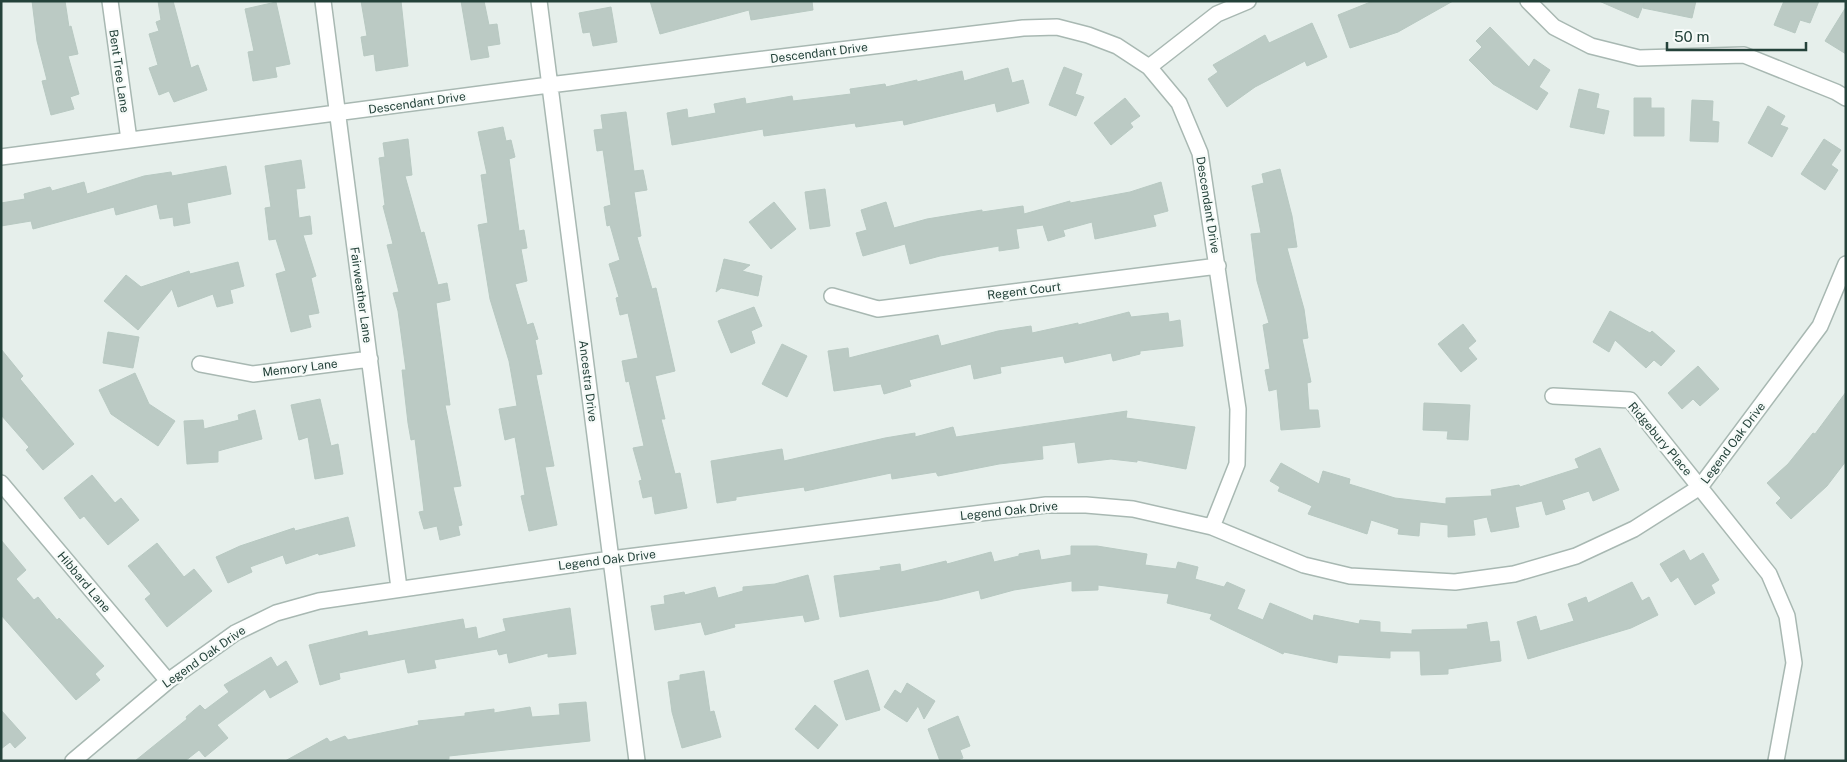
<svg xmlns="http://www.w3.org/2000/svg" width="1847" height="762" font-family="'Public Sans',sans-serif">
  <rect width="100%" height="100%" fill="#e6efeb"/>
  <!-- building -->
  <path fill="#bbcac4" stroke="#b8c9c2" d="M 32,1 L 65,1 L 69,27 L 71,26 L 78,54 L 68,56 L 79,94 L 70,97 L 74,109 L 51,115 L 42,81 L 47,80 L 37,41 Z
    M 158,1 L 173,1 L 191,68 L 198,65 L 207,90 L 174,102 L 169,91 L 159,95 L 149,68 L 158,65 L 149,34 L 159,31 L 156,22 L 161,20 Z
    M 361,1 L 401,1 L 408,66 L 376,71 L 374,54 L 364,56 L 361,37 L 367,36 Z
    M 461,1 L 484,1 L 489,25 L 497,24 L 500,44 L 487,46 L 489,57 L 471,60 Z
    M 650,1 L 812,1 L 813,10 L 751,20 L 749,10 L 660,34 Z
    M 1373,1 L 1453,1 L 1398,32 L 1350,48 L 1338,15 Z
    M 1599,1 L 1696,1 L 1692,18 L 1643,8 L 1644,3 L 1638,18 Z
    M 1784,1 L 1819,1 L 1810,23 L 1800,20 L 1795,33 L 1774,25 Z
    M 276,2 L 290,64 L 275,67 L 277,77 L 253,81 L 248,52 L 254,51 L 245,9 Z
    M 611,7 L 617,42 L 593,46 L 590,32 L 583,33 L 579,13 Z
    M 1846,7 L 1846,54 L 1825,41 Z
    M 1312,23 L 1327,57 L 1307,66 L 1305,61 L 1255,87 L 1227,107 L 1208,79 L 1218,72 L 1213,65 L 1265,35 L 1269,43 Z
    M 1490,27 L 1529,67 L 1534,59 L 1550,70 L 1539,87 L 1548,93 L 1537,110 L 1493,84 L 1469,60 L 1482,47 L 1476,41 Z
    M 1064,67 L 1082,74 L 1075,94 L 1084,97 L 1076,116 L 1049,105 Z
    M 1008,68 L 1012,83 L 1023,80 L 1029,103 L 997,112 L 995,103 L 904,125 L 903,120 L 856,127 L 855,123 L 764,136 L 763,129 L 672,145 L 667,113 L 687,109 L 688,118 L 716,113 L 714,104 L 745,98 L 746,104 L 792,96 L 793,101 L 851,94 L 850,89 L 885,84 L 886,87 L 917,80 L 917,82 L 962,71 L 964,81 Z
    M 1579,89 L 1599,94 L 1596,108 L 1609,111 L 1604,134 L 1570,127 Z
    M 1125,98 L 1140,116 L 1130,123 L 1133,127 L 1111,145 L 1094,123 Z
    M 1634,98 L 1651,98 L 1651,108 L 1664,108 L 1664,136 L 1634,136 Z
    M 1692,100 L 1713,101 L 1712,121 L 1719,122 L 1718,142 L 1690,141 Z
    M 1768,106 L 1785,116 L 1780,125 L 1788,128 L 1772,157 L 1748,143 Z
    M 626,112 L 634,171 L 643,170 L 647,190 L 634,192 L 641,236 L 637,237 L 652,289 L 656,288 L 675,371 L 655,376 L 665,419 L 661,419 L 675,474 L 680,473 L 687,508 L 655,514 L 652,496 L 643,498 L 639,481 L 642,480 L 633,448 L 644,446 L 629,381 L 626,382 L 622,361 L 638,358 L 628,313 L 620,315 L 616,298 L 619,297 L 609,264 L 620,260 L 610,225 L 607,226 L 604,207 L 611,205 L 603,150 L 597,151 L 594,130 L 603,129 L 601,115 Z
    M 503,127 L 506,141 L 511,140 L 515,157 L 509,159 L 519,231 L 524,230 L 527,248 L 521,249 L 527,281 L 515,284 L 527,325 L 533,323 L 538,339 L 535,340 L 542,374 L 536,375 L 554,466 L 545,467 L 557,525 L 529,531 L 521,496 L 525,495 L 515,437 L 505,440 L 499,409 L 517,406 L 509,361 L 490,299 L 478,225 L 488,223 L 481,175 L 487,174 L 478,132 Z
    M 408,139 L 412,175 L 405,176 L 421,233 L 424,232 L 438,285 L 447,283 L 450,300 L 436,303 L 450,405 L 445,405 L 461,486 L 453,487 L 462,525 L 458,526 L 460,535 L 440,540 L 437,526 L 424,529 L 419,512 L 424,511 L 415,439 L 411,440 L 408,423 L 402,370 L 406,370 L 398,311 L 393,293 L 399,292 L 387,245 L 393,244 L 383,206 L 385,205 L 379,158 L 385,157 L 383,143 Z
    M 1824,139 L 1841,150 L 1831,165 L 1838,170 L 1825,190 L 1801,174 Z
    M 301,160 L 305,188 L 296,189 L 299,218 L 310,216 L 312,234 L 303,235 L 316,276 L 311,278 L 319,313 L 308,315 L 311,327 L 291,332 L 276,274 L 286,271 L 276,239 L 269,240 L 265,208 L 271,207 L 265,166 Z
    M 226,166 L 231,194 L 187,203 L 190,223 L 174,226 L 173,217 L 160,219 L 157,204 L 116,215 L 114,207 L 33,229 L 31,221 L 1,226 L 1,203 L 25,199 L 24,194 L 50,187 L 52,191 L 84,182 L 87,194 L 144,176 L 171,172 L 172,176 Z
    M 1280,169 L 1292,216 L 1297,247 L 1287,248 L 1304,309 L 1308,338 L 1302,339 L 1311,382 L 1307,383 L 1309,410 L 1318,410 L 1320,427 L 1281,430 L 1277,389 L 1269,391 L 1265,370 L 1270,369 L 1263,325 L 1269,323 L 1257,281 L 1251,234 L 1261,233 L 1252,186 L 1264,183 L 1262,174 Z
    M 1161,182 L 1168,211 L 1153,215 L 1156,226 L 1095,239 L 1092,222 L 1063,230 L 1065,236 L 1048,241 L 1043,225 L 1016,229 L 1019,248 L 999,251 L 999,246 L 940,256 L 910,264 L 905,244 L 863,256 L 856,233 L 867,230 L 861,210 L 886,202 L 894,228 L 927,219 L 982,210 L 982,212 L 1023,206 L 1024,214 L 1070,201 L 1070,203 L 1130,192 Z
    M 825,189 L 830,226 L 810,229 L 805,192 Z
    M 774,202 L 796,229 L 771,249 L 749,222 Z
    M 724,259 L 750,265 L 742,271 L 762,276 L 758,296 L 721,288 L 716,292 Z
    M 238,262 L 244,286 L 230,290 L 233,303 L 217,307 L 213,294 L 178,307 L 172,289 L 138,330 L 104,301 L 126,275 L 141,287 L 189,271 L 190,274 Z
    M 754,307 L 762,326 L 751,331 L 755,343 L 731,353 L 718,321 Z
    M 1610,311 L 1650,333 L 1652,331 L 1675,351 L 1661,366 L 1654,360 L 1646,368 L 1615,340 L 1609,352 L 1593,342 Z
    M 1129,312 L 1131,317 L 1168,313 L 1169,322 L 1180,320 L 1183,346 L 1140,351 L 1140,354 L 1113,361 L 1111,353 L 1065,363 L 1063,356 L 1000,367 L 1001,373 L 974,379 L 971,364 L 909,380 L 911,386 L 884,394 L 881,384 L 834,391 L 828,351 L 848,348 L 849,358 L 938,335 L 941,346 L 998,331 L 1031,326 L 1032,333 L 1078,323 L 1078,325 Z
    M 1463,324 L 1476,341 L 1468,348 L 1477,359 L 1461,372 L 1438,344 Z
    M 108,332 L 139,337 L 133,368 L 103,363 Z
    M 782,344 L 807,356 L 787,397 L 762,384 Z
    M 1,349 L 23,376 L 20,379 L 74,444 L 43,470 L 26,450 L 29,447 L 1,415 Z
    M 1698,366 L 1719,389 L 1700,406 L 1693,399 L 1682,409 L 1668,393 Z
    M 135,373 L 149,404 L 175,421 L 158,446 L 111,414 L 99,390 Z
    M 1846,392 L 1846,461 L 1827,486 L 1791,519 L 1776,503 L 1781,498 L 1767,483 L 1788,464 L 1813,433 L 1815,434 Z
    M 320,399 L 331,446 L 338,444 L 343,474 L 315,479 L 308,437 L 299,440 L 291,405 Z
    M 1424,403 L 1470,405 L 1468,440 L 1447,439 L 1448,431 L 1423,430 Z
    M 255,410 L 262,439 L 218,451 L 218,462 L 187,464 L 184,421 L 203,420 L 204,429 L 239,420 L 238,415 Z
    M 1127,411 L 1126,418 L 1195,427 L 1186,469 L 1137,460 L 1137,462 L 1111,459 L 1078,463 L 1075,442 L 1042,446 L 1043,459 L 999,464 L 938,476 L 936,472 L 892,479 L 891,473 L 805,491 L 804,487 L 736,497 L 736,500 L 717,503 L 711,461 L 782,449 L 784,461 L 885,438 L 915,433 L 915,437 L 953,427 L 956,437 Z
    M 1600,448 L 1619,490 L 1593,501 L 1589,491 L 1562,500 L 1565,509 L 1546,515 L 1542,501 L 1515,507 L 1519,527 L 1491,532 L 1487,517 L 1473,520 L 1475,535 L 1448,537 L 1448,525 L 1420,522 L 1419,536 L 1398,534 L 1399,529 L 1371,520 L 1367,534 L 1308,514 L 1312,506 L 1278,491 L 1280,487 L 1270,481 L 1281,463 L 1319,484 L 1323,471 L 1350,479 L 1349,484 L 1395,498 L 1446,504 L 1446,498 L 1492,496 L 1491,490 L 1519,485 L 1520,487 L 1579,468 L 1575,459 Z
    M 92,475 L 115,503 L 121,498 L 139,520 L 108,545 L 84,516 L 80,519 L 64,498 Z
    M 348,517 L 355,546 L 319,555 L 318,553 L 286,564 L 283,555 L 250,567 L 252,572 L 228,583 L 216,557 L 240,546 L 294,528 L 295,531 Z
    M 1,540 L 26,570 L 16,579 L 34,600 L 38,597 L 57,620 L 59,618 L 104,666 L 95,674 L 100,680 L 76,700 L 1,615 Z
    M 157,543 L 184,577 L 194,569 L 212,591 L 167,627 L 145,599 L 151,594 L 128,566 Z
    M 1071,546 L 1097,546 L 1147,554 L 1145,565 L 1176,569 L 1178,562 L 1198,567 L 1195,579 L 1224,587 L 1227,582 L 1245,590 L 1237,609 L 1263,620 L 1270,603 L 1313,621 L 1314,615 L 1359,624 L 1360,620 L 1380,622 L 1380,632 L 1412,634 L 1412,630 L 1468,629 L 1467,625 L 1487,622 L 1490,642 L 1499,641 L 1501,661 L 1448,669 L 1448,674 L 1421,675 L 1420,651 L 1390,651 L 1390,658 L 1338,655 L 1337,663 L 1284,652 L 1283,654 L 1210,619 L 1212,614 L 1167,603 L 1169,594 L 1098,585 L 1098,590 L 1072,591 L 1072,581 L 1014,590 L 981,599 L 979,590 L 939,600 L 840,617 L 834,576 L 881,570 L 880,567 L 900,564 L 901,572 L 946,561 L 947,564 L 991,552 L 994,562 L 1019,556 L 1019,554 L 1039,550 L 1041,560 L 1071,555 Z
    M 1684,550 L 1690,561 L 1703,553 L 1719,580 L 1711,585 L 1715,593 L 1695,605 L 1678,577 L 1671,582 L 1660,564 Z
    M 808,575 L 819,619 L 805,622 L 803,615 L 734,624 L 735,627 L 705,635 L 701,622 L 655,630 L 651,606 L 665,604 L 664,596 L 684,592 L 685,595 L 715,587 L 718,598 L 743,591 L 743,587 L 775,584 Z
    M 1632,582 L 1642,601 L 1649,597 L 1658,615 L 1631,628 L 1528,659 L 1517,622 L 1536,616 L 1540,631 L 1574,621 L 1568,604 L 1586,597 L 1588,603 Z
    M 570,608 L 576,654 L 548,657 L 548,653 L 509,663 L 507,653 L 499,655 L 497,649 L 434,660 L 436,668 L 408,673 L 405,659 L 339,673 L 340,679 L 320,685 L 309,645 L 367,631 L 368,636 L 463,619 L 465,629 L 476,627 L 478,639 L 506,631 L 503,619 Z
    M 271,657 L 277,667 L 286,661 L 298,682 L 270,698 L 265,689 L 217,725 L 228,738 L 205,757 L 199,750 L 185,761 L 135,761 L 187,719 L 186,717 L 200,705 L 205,710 L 229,692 L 224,685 Z
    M 868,670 L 880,710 L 846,720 L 834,681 Z
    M 704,671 L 710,712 L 714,711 L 721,737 L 682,748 L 672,712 L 668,682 L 680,680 L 680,675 Z
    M 907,683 L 935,701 L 924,719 L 918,706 L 907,722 L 884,707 L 895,690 L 901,694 Z
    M 586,702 L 590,741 L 449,756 L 449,759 L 435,761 L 285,761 L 327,738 L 330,742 L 345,736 L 348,740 L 419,725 L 418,721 L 465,716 L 465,713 L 494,709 L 494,713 L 530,707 L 532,717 L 560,715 L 559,704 Z
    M 815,705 L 838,725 L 818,749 L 795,729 Z
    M 1,710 L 26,738 L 15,748 L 10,742 L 1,749 Z
    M 958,716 L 970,746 L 960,750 L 963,758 L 955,761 L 940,761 L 928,729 Z"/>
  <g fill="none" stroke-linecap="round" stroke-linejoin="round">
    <defs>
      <path id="street" d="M 110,1 L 129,140
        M 323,1 L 399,588
        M 539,1 L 637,761
        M 1528,1 L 1554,27 L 1591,46 L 1639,58 L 1744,55 L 1836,92 L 1846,98
        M 1149,67 L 1217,14 L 1248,1
        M 1,157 L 549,85 L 1023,28 L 1057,27 L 1088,35 L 1117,46 L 1149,67 L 1179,103 L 1200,153 L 1238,409 L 1237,464 L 1212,527
        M 832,296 L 878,309 L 1218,266
        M 200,364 L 253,374 L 370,359
        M 1553,396 L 1630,400 L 1769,574 L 1787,616 L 1794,663 L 1776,761
        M 1,483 L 168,681
        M 73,761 L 168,681 L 235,633 L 276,613 L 319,601 L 611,559 L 1046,505 L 1086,505 L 1133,509 L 1212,527 L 1304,565 L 1350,576 L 1455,582 L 1514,574 L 1576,556 L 1634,529 L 1700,487 L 1820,326 L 1846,264"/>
    </defs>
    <!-- street casing -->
    <use href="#street" stroke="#a8b8b2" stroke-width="18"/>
    <!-- street -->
    <use href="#street" stroke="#fff" stroke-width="15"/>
  </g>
  <g text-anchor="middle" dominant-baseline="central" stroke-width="4.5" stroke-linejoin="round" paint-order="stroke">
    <!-- street labels -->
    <g font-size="12" fill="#24423a" stroke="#f7fbf9">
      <text transform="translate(819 53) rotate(-7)">Descendant Drive</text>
      <text transform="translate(119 71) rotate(82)">Bent Tree Lane</text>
      <text transform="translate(417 103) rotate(-8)">Descendant Drive</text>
      <text transform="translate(1208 205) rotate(81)">Descendant Drive</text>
      <text transform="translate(1024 291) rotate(-7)">Regent Court</text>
      <text transform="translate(361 295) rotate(82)">Fairweather Lane</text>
      <text transform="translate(300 368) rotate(-7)">Memory Lane</text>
      <text transform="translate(588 381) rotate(83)">Ancestra Drive</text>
      <text transform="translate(1660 439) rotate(50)">Ridgebury Place</text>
      <text transform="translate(1733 443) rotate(-53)">Legend Oak Drive</text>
      <text transform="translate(1009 511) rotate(-6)">Legend Oak Drive</text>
      <text transform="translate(607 560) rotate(-7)">Legend Oak Drive</text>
      <text transform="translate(84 582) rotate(50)">Hibbard Lane</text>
      <text transform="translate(204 657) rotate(-35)">Legend Oak Drive</text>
    </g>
  </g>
  <!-- border -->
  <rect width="1847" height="762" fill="none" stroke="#24423a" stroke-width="5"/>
  <!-- scale -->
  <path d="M1667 42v8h139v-8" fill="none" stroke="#24423a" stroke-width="2.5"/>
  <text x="1674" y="42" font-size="15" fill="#24423a" stroke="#f7fbf9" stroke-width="4" paint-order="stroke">50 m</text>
</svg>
